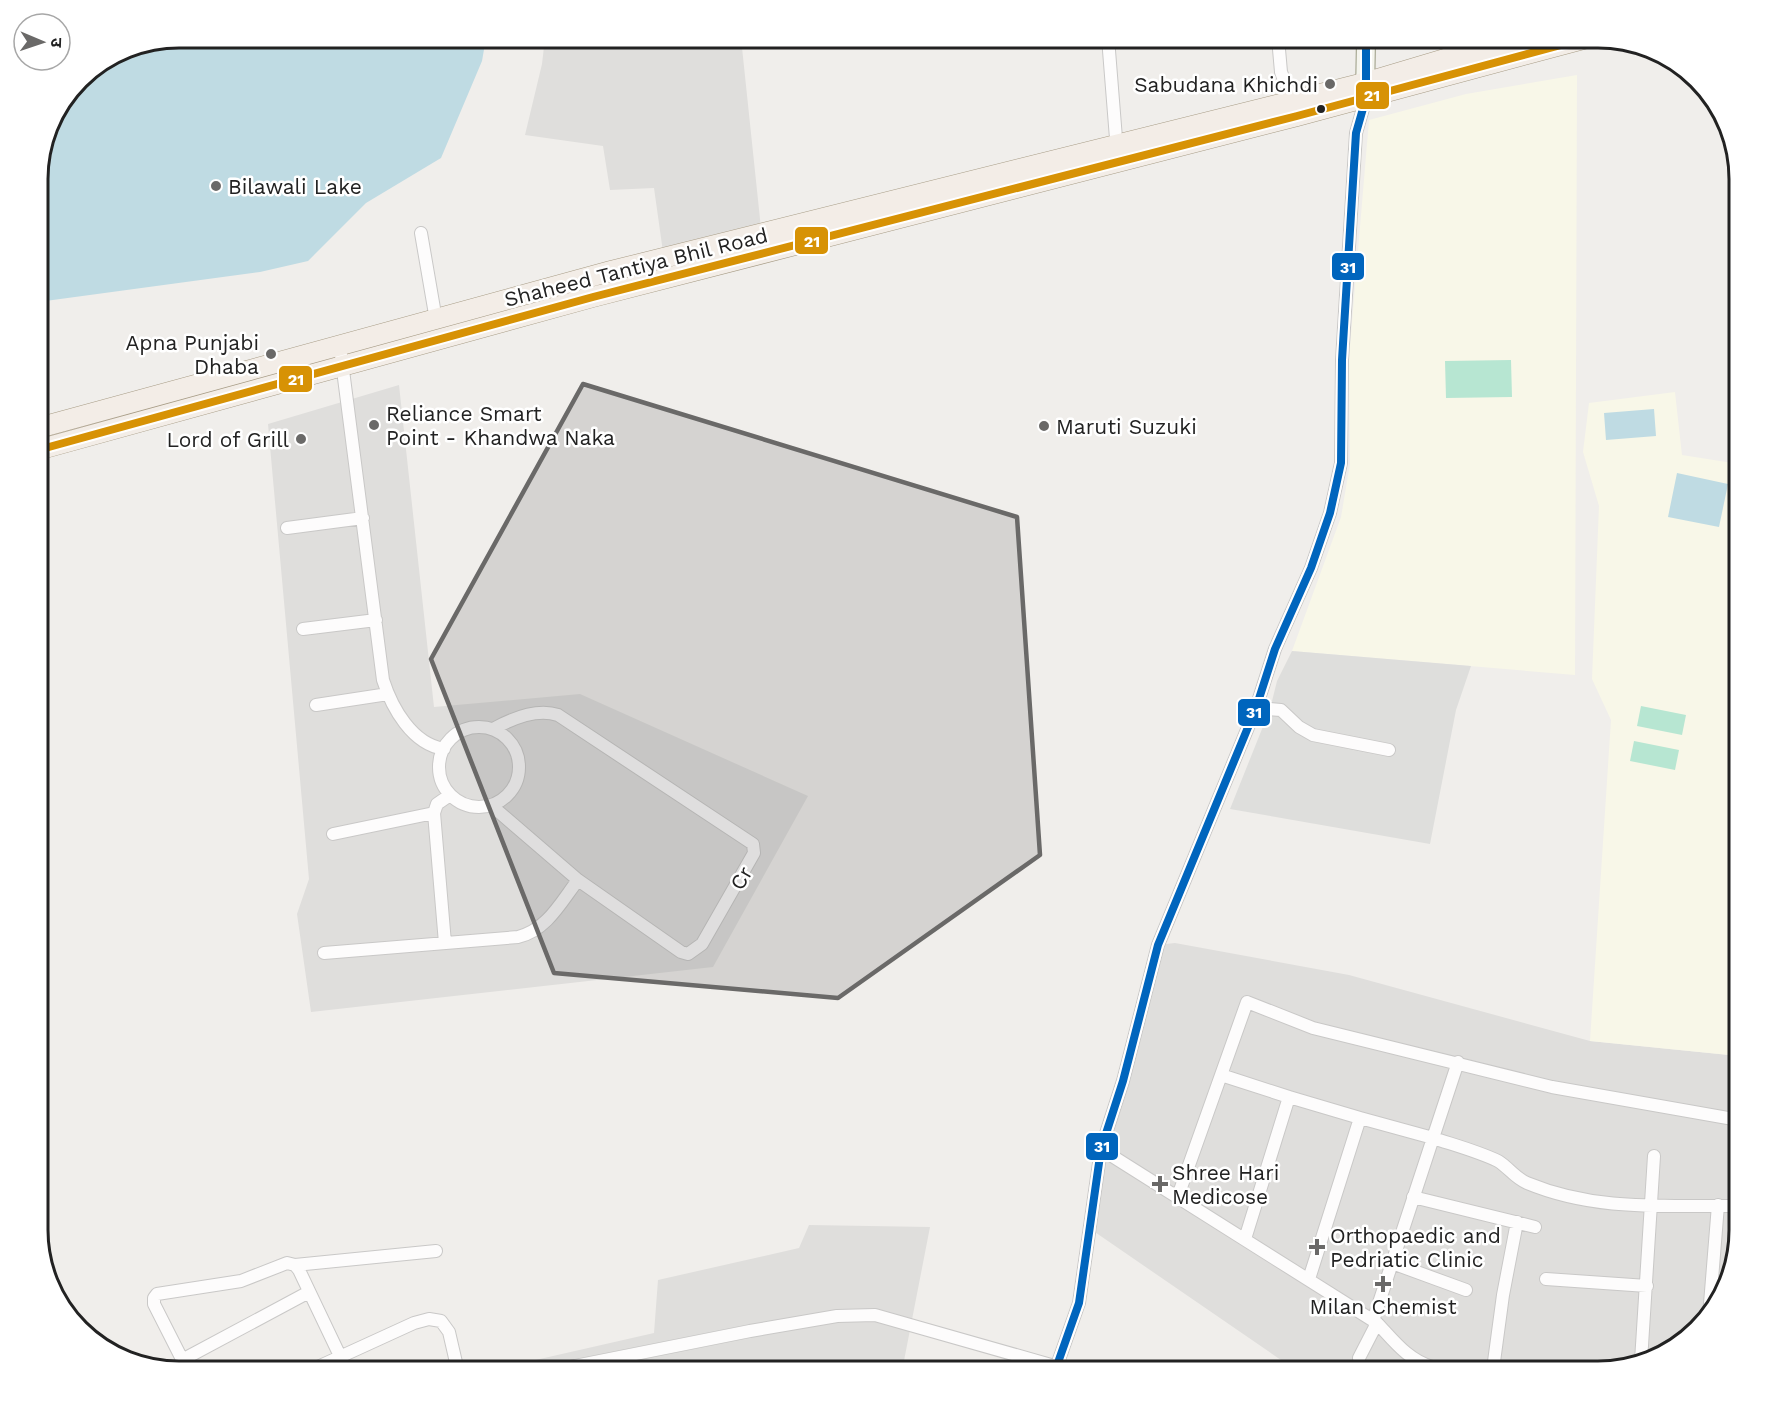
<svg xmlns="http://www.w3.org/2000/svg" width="1777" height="1409" font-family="'Work Sans','Noto Sans Devanagari',sans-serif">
  <rect width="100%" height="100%" fill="#f0eeeb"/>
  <!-- residential -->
  <path fill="#dfdedc" d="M 545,38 L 741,38 L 762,238 L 664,259 L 654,188 L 610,190 L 603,146 L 525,135 L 542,64 Z
    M 399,385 L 434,707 L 580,694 L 808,796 L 713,967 L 311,1012 L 297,914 L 309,879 L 268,424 Z
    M 1175,943 L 1349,975 L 1590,1041 L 1739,1056 L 1739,1230 L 1729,1284 L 1705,1323 L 1660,1357 L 1598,1371 L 1294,1369 L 1089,1228 L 1101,1149 L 1158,945 Z
    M 809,1225 L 930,1227 L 902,1371 L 487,1371 L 654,1333 L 658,1280 L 799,1248 Z"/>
  <!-- education -->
  <path fill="#f8f7e8" d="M 1577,75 L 1575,675 L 1292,651 L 1341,517 L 1350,464 L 1349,358 L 1369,120 L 1466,94 Z
    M 1675,392 L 1682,455 L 1739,464 L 1739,1056 L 1590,1041 L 1611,720 L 1592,679 L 1599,506 L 1583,452 L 1589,403 Z"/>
  <!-- religious -->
  <path fill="#dededc" d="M 1292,651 L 1471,666 L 1456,710 L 1430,844 L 1230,809 L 1270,709 L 1277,681 Z"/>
  <!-- pitch -->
  <path fill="#b7e6d2" d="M 1511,360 L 1512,397 L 1446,398 L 1445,361 Z
    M 1641,706 L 1686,715 L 1682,735 L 1637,726 Z
    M 1634,741 L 1679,750 L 1675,770 L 1630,761 Z"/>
  <!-- water -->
  <path fill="#bfdbe3" d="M 179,38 L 486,38 L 482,61 L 441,158 L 366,203 L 308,261 L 260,272 L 38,302 L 38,170 L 52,117 L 86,73 L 125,48 Z
    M 1654,409 L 1656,436 L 1606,440 L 1604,413 Z
    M 1677,473 L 1728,484 L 1719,527 L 1668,517 Z"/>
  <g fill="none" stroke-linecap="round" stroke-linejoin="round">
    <defs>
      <path id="street" d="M 1108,38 L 1117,151
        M 1278,38 L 1281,72 L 1292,101
        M 421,233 L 436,320
        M 340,347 L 383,680 C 392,708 412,744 444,749
        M 287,528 L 363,518
        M 303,629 L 376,620
        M 316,705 L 388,694
        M 1256,708 L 1281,710 L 1299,727 L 1313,735 L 1389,750
        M439 767a40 40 0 1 1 80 0a40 40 0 1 1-80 0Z
        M 492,806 L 578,880 L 681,952 L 688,954 L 702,944 L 754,853 L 753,844 L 558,715 C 537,708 511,719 493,729
        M 333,834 L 434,813
        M 445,943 L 434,813 L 437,804 L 450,795
        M 324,953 L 518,937 C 547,930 561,902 578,880
        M 1458,1062 L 1433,1138 C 1454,1145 1477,1151 1498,1161 C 1508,1167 1515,1178 1527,1183 C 1597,1212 1666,1205 1739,1206
        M 1221,1075 L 1289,1097 L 1245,1239
        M 1289,1097 L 1360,1118 L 1309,1279
        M 1360,1118 L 1433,1138 L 1373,1321
        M 1101,1149 L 1377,1323
        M 1178,1196 L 1247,1002 L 1313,1028 L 1552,1087 L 1739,1120
        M 1413,1197 L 1535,1227
        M 1392,1263 L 1466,1290
        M 295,1265 L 436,1251
        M 1546,1279 L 1647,1286
        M 1709,1316 L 1718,1205
        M 1359,1358 L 1377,1323 C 1394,1341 1408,1360 1432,1367 L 1540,1371
        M 182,1360 L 309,1292
        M 1641,1361 L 1654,1156
        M 1493,1369 L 1503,1295 L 1517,1222
        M 188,1371 L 154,1304 L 154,1298 L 157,1294 L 241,1281 L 287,1263 L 295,1265 L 299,1270 L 340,1356
        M 309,1371 L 414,1323 L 429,1319 L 441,1321 L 449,1332 L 458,1371
        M 550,1371 L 750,1331 L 837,1316 L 875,1315 L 1058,1367
        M 1055,1371 L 1079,1303 L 1101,1149 L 1123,1081 L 1158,945 L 1256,708 L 1275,649 L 1311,568 L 1330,513 L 1341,463 L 1342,360 L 1356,133 L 1366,98"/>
      <path id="secondary" d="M 1365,96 L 1366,38"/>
      <path id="primary" d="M 38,428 L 611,271 L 1364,83 L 1515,38
        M 38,450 L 593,297 L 1297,116 L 1587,38"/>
    </defs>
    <!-- street casing -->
    <use href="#street" stroke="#c9c8c7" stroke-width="14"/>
    <!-- secondary casing -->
    <use href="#secondary" stroke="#999a82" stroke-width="20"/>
    <!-- primary casing -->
    <use href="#primary" stroke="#a79c86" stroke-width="21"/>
    <!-- street -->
    <use href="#street" stroke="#fdfcfc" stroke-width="12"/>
    <!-- secondary -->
    <use href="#secondary" stroke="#f4f4ed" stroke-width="18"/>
    <!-- primary -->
    <use href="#primary" stroke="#f3ede7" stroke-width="20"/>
    <defs>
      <path id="bus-1" d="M 38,450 L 593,297 L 1297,116 L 1587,38"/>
      <path id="bus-2" d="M 1055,1371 L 1079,1303 L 1101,1149 L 1123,1081 L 1158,945 L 1256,708 L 1275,649 L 1311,568 L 1330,513 L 1341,463 L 1342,360 L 1356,133 L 1366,98 L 1366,38"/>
    </defs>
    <!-- bus-1 casing -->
    <use href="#bus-1" stroke="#fff" stroke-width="12"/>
    <!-- bus-2 casing -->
    <use href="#bus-2" stroke="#fff" stroke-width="12"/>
    <!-- bus-1 -->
    <use href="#bus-1" stroke="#d79205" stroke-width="8"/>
    <!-- bus-2 -->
    <use href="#bus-2" stroke="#0065bd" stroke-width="8"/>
  </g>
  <!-- marked area -->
  <path fill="#6a6968" fill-opacity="0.2" stroke="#6a6968" stroke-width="4.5" stroke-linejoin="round" d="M 583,384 L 1017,517 L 1040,855 L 838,998 L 554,973 L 431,659 Z"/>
  <!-- markers -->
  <g fill="#6a6968" stroke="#fff" stroke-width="2">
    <circle cx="1330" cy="84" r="6"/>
    <circle cx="216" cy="186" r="6"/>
    <circle cx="271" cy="354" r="6"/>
    <circle cx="374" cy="425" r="6"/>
    <circle cx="1044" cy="426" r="6"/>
    <circle cx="301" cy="439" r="6"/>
    <path d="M1157 1175h6v6h6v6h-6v6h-6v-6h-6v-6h6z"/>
    <path d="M1314 1238h6v6h6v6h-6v6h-6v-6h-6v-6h6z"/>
    <path d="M1380 1275h6v6h6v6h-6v6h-6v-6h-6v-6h6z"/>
  </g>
  <circle fill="#222" stroke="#fff" stroke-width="2" cx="1321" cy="109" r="5"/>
  <g text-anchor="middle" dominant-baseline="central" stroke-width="5" stroke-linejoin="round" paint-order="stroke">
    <!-- poi labels -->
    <g font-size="21" fill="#222" stroke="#fff" text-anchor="start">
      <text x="1318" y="84" text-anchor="end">Sabudana Khichdi</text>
      <text x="228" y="186">Bilawali Lake</text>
      <text x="259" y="342" text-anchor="end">Apna Punjabi<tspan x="259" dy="24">Dhaba</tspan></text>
      <text x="386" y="413">Reliance Smart<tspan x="386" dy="24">Point - Khandwa Naka</tspan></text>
      <text x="1056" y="426">Maruti Suzuki</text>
      <text x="289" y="439" text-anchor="end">Lord of Grill</text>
      <text x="1172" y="1172">Shree Hari<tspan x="1172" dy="24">Medicose</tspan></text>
      <text x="1330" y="1235">Orthopaedic and<tspan x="1330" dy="24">Pedriatic Clinic</tspan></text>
      <text x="1383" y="1306" text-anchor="middle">Milan Chemist</text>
    </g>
    <!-- street labels -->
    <g font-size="21" fill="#222" stroke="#fff">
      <text transform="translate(636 267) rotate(-14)">Shaheed Tantiya Bhil Road</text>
      <text transform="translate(741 878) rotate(-60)">Cr</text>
    </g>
  </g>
  <!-- crop -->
  <path d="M0 0H1777V1409H0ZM179 48H1598A131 131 0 0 1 1729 179V1230A131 131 0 0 1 1598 1361H179A131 131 0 0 1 48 1230V179A131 131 0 0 1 179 48Z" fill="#fff" fill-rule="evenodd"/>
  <path fill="none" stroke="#222" stroke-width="3" d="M179 48H1598A131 131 0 0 1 1729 179V1230A131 131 0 0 1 1598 1361H179A131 131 0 0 1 48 1230V179A131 131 0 0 1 179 48Z"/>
  <g stroke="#fff" stroke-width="2">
    <rect x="1355" y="81" width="35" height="29" rx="6" fill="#d79205"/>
    <rect x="794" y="226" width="35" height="29" rx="6" fill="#d79205"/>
    <rect x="1331" y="252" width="34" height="29" rx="6" fill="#0065bd"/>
    <rect x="278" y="365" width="35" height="28" rx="6" fill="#d79205"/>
    <rect x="1237" y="698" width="34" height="29" rx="6" fill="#0065bd"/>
    <rect x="1085" y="1132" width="34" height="29" rx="6" fill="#0065bd"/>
  </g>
  <g font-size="16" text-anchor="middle" font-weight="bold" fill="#fff">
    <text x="1372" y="101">21</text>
    <text x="812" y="247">21</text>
    <text x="1348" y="273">31</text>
    <text x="296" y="385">21</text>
    <text x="1254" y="718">31</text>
    <text x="1102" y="1152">31</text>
  </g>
  <!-- north arrow -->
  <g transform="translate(42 42) rotate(92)"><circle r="28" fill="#ffffff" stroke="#a7a7a7" stroke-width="1.5"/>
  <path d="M0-4.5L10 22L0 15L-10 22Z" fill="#6a6968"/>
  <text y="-9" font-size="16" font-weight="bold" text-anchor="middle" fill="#222222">उ</text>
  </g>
</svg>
